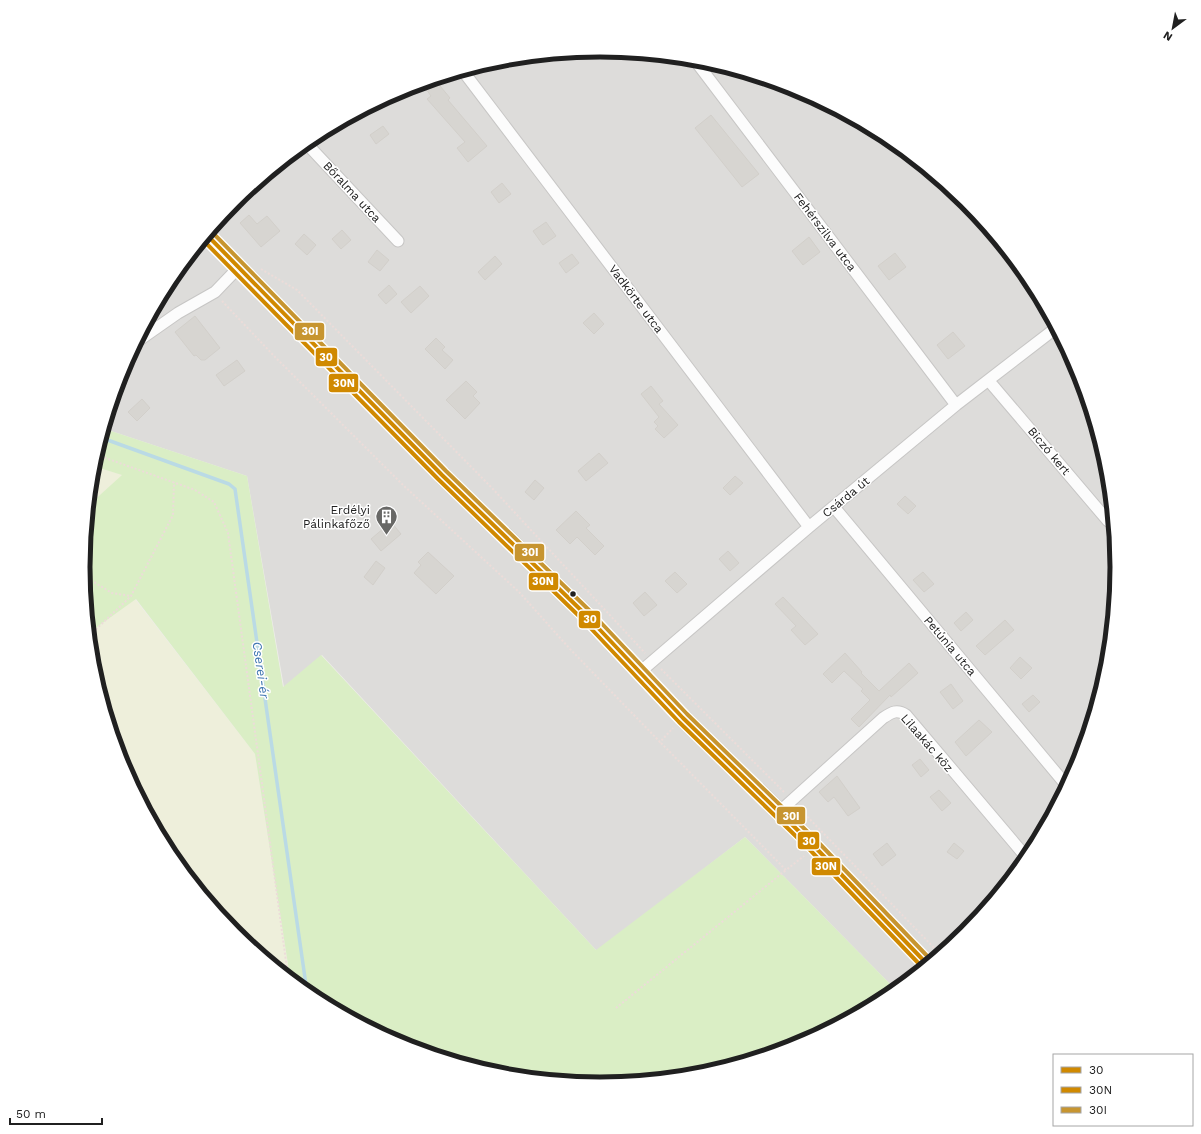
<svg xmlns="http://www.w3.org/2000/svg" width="1201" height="1134" font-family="'Work Sans',sans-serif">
  <rect width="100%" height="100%" fill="#eeede9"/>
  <!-- residential -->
  <path fill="#dddcda" d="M 601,50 L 702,60 L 799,89 L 888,137 L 966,202 L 1030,280 L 1078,369 L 1108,466 L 1117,567 L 1108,668 L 1078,765 L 1030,854 L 966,933 L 896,990 L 745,837 L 597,951 L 322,655 L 284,687 L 247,476 L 105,429 L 123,369 L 171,280 L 235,201 L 313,137 L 403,89 L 500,60 Z"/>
  <!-- farmland -->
  <path fill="#eeefdb" d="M 93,466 L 123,475 L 90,504 Z
    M 135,599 L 255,754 L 290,977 L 235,932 L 171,854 L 123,765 L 93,668 L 90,632 Z"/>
  <!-- grass -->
  <path fill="#daeec5" d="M 105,429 L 247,476 L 283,687 L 321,655 L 596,950 L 745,837 L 896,990 L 888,997 L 798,1045 L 701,1074 L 600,1084 L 499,1074 L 402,1045 L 313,997 L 290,977 L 255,754 L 136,599 L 90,632 L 84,567 L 90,504 L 122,475 L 93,466 Z"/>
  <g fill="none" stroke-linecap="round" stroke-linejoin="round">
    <!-- stream -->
    <path stroke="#badae5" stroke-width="3.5" d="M 102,438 L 229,484 L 235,489 L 307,992"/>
  </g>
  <!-- building -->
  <path fill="#d7d5d1" stroke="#d2cfca" d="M 436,81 L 450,98 L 448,100 L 487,146 L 468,162 L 457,148 L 465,142 L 427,99 L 431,96 L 426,89 Z
    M 711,115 L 759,174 L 742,187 L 695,128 Z
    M 383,126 L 389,134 L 376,144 L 370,135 Z
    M 502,183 L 511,194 L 499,203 L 491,192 Z
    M 249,215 L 257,224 L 267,216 L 280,231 L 261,247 L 240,223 Z
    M 546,222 L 556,236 L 543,245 L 533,231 Z
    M 342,230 L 351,240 L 341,249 L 332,239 Z
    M 304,234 L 316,245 L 307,255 L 295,244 Z
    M 809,237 L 820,252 L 803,265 L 792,251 Z
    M 377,250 L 389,260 L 380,271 L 368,262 Z
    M 895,253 L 906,267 L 889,280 L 878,266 Z
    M 572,254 L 579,263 L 566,273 L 559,263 Z
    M 495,256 L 502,264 L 485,280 L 478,272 Z
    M 389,285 L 397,294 L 386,304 L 378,295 Z
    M 420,286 L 429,296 L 411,313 L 401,302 Z
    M 594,313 L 604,324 L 594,334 L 583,323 Z
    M 195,316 L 220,348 L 205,360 L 201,360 L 196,355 L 194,356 L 175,332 Z
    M 953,332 L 965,346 L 948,359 L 937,345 Z
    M 436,338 L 445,347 L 442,350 L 453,360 L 445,369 L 425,349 Z
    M 237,360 L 245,371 L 224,386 L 216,375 Z
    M 466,381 L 477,392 L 473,396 L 480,403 L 465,419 L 446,400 Z
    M 651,386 L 663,401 L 659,404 L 678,425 L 664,438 L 655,429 L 658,426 L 654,422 L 659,417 L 641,394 Z
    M 142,399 L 150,408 L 137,421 L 128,412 Z
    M 599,453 L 608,463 L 586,481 L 578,471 Z
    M 735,476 L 743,483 L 730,495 L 723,488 Z
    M 535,480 L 544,488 L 534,500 L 525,492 Z
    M 905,496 L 916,506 L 908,514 L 897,504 Z
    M 576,511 L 590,525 L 586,528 L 604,546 L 595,555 L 577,537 L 570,544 L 556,530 Z
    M 391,522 L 401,534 L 381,551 L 371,539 Z
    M 728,551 L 739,563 L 730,571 L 719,559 Z
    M 428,552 L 454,576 L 436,594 L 414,573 L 421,565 L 418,562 Z
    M 376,561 L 385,568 L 373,585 L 364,577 Z
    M 675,572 L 687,584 L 677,593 L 665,581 Z
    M 923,572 L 934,584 L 924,592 L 913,580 Z
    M 645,592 L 657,605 L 644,616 L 633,603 Z
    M 783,597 L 818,634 L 805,645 L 791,630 L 796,626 L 775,604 Z
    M 966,612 L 973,620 L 961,631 L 954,623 Z
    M 1005,620 L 1014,630 L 985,655 L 976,646 Z
    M 845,653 L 862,672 L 861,673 L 879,691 L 909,663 L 918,673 L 891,697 L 890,695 L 859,727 L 851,719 L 870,700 L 861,691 L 863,689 L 844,671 L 832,683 L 823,674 Z
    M 1020,657 L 1032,668 L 1021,679 L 1010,668 Z
    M 951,684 L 963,701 L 953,709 L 940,692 Z
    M 1033,695 L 1040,702 L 1029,712 L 1022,704 Z
    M 979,720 L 992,732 L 966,756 L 955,742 Z
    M 920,759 L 929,770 L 921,777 L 912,765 Z
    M 837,776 L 860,808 L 848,816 L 834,797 L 828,802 L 819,792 Z
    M 939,790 L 951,803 L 942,811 L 930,797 Z
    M 887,843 L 896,855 L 882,866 L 873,854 Z
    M 954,843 L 964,851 L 957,859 L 947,852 Z"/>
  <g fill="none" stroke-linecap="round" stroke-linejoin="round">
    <defs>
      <path id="minor" d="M 694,59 L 956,405
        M 463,71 L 809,527
        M 306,143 L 398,241
        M 138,341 L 178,313 L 215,292 L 239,267
        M 989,381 L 1108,521
        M 834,507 L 1067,786
        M 640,672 L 809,527 L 956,405 L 1056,328
        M 779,812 L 883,718 C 892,712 897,709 906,715 L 1027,858"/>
      <path id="secondary" d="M 207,235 L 442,475 L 586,615 L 683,718 L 815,847 L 927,964"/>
    </defs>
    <!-- minor casing -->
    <use href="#minor" stroke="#c7c6c5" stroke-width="13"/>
    <!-- secondary casing -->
    <use href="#secondary" stroke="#97997f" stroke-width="18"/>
    <!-- path -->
    <path stroke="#ecdcd9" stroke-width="2" stroke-dasharray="2 2" stroke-linecap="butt" d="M 261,269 L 297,290 L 492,488 L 645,653
      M 222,301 L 275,357 L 404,486 L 519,592 L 570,649 L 660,742 L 673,728
      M 97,455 L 195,490 L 214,502 L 228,533 L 288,976
      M 84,576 L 112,593 L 131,596
      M 90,635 L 131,596 L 173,515 L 174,482
      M 661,669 L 784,792
      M 661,743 L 786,870 L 804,856
      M 799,808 L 940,954
      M 616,1008 L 786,870"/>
    <!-- minor -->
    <use href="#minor" stroke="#fcfcfc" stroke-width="11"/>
    <!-- secondary -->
    <use href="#secondary" stroke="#f4f5eb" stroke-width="16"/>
    <defs>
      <path id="bus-1" d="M 207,235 L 442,475 L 586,615 L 683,718 L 815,847 L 927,964"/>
      <path id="bus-2" d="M 203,240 L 438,479 L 582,619 L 679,722 L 811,851 L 923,968"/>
      <path id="bus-3" d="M 211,231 L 446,471 L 590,611 L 687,714 L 819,843 L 931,960"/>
    </defs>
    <!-- bus-1 casing -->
    <use href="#bus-1" stroke="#fff" stroke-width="7"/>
    <!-- bus-2 casing -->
    <use href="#bus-2" stroke="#fff" stroke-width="7"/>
    <!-- bus-3 casing -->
    <use href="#bus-3" stroke="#fff" stroke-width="7"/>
    <!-- bus-1 -->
    <use href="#bus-1" stroke="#d08900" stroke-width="4"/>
    <!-- bus-2 -->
    <use href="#bus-2" stroke="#d08900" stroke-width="4"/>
    <!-- bus-3 -->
    <use href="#bus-3" stroke="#c79530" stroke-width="4"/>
  </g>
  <!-- icons -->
  <defs>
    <symbol id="building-pin" viewBox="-11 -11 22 30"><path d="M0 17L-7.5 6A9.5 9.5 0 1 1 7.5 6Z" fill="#686866" stroke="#fff"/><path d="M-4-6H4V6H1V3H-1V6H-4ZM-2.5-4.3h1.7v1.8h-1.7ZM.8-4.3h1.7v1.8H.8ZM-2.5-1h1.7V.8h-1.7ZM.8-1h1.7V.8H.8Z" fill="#fff"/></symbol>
  </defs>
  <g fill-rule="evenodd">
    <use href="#building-pin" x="374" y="504" width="25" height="34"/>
  </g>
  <!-- markers -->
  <circle fill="#202020" stroke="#fff" stroke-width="1.5" cx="573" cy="594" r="3.5"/>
  <g text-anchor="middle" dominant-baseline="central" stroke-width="3" stroke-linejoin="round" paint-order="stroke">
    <!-- street labels -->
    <g font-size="12" fill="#202020" stroke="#fff">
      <text transform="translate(352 192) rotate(47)">Bőralma utca</text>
      <text transform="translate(825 232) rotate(53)">Fehérszilva utca</text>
      <text transform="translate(636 299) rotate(53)">Vadkörte utca</text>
      <text transform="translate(1049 451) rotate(50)">Biczó kert</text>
      <text transform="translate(846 497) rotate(-39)">Csárda út</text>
      <text transform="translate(950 646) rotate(50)">Petúnia utca</text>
      <text transform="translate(927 743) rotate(49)">Lilaakác köz</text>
    </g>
    <!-- poi labels -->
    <g font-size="12" fill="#202020" stroke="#fff" text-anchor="end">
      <text x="370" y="510">Erdélyi<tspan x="370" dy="14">Pálinkafőző</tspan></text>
    </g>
    <!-- water labels -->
    <g font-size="13" font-style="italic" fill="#4076b1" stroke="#fff">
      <text transform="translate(261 670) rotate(82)">Cserei-ér</text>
    </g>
  </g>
  <!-- crop -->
  <path d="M0 0H1201V1134H0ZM90 567a510 510 0 1 1 1020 0a510 510 0 1 1-1020 0Z" fill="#fff" fill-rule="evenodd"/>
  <path fill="none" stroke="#202020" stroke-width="5" d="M90 567a510 510 0 1 1 1020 0a510 510 0 1 1-1020 0Z"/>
  <g stroke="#fff" stroke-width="1.5">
    <rect x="294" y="322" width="31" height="19" rx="4" fill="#c79530"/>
    <rect x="315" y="347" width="23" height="20" rx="4" fill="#d08900"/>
    <rect x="328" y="373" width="31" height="20" rx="4" fill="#d08900"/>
    <rect x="514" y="543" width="31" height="19" rx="4" fill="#c79530"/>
    <rect x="528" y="572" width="31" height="19" rx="4" fill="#d08900"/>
    <rect x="578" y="610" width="23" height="19" rx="4" fill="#d08900"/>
    <rect x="776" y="806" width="30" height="19" rx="4" fill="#c79530"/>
    <rect x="797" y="831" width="23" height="19" rx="4" fill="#d08900"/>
    <rect x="811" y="857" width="30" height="19" rx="4" fill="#d08900"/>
  </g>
  <g font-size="11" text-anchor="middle" font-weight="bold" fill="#fff">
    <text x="310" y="335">30I</text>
    <text x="326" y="361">30</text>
    <text x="344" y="387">30N</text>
    <text x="530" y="556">30I</text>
    <text x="543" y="585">30N</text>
    <text x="590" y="623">30</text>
    <text x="791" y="820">30I</text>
    <text x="809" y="845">30</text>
    <text x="826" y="870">30N</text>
  </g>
  <!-- legend -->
  <rect x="1053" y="1054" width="140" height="72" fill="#ffffff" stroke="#a6a6a6"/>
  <rect x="1061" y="1067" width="20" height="6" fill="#d08900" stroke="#a6a6a6"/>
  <text x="1089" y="1074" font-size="12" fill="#202020">30</text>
  <rect x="1061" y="1087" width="20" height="6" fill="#d08900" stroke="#a6a6a6"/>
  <text x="1089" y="1094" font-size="12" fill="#202020">30N</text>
  <rect x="1061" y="1107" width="20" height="6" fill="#c79530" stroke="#a6a6a6"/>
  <text x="1089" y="1114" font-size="12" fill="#202020">30I</text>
  <!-- north arrow -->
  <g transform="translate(1173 28) rotate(212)" stroke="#ffffff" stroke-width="3" paint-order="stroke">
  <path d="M0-3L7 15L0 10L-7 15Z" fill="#202020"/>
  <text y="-6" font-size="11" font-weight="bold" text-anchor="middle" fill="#202020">N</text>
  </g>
  <!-- scale -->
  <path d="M10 1118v6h92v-6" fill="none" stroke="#202020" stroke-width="2"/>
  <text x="16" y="1118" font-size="12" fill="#202020" stroke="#ffffff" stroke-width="3" paint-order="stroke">50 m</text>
</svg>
